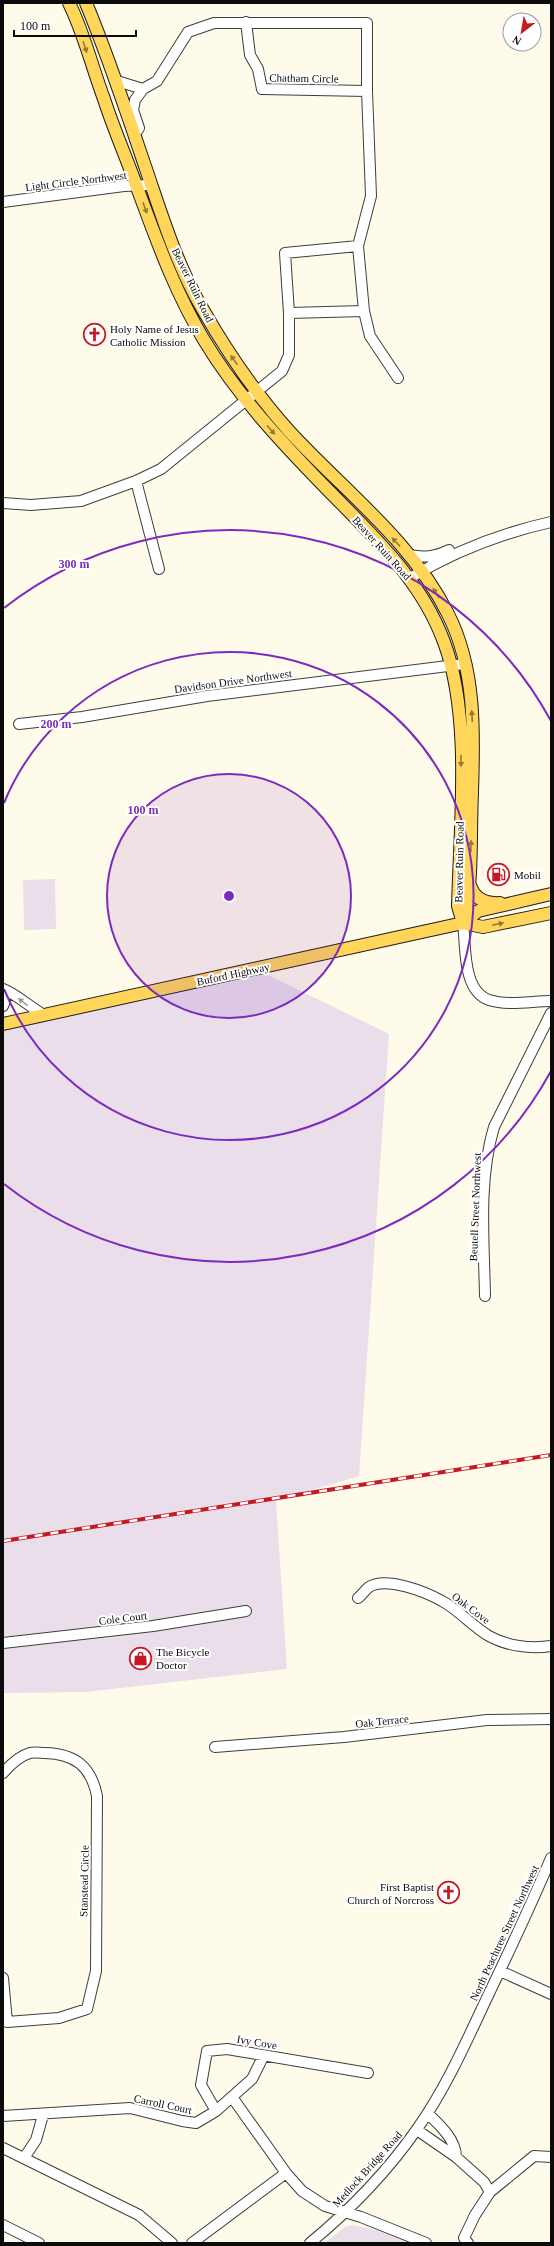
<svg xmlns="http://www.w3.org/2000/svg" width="554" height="2246" font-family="Georgia,serif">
  <rect width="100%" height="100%" fill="#fffbea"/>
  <!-- industrial -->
  <path fill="#eadeeb" d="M 55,879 L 56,929 L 24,930 L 23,880 Z
    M 260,971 L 389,1034 L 359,1476 L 276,1501 L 287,1669 L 86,1692 L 3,1693 L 3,1028 Z
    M 353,2225 L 376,2230 L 408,2243 L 325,2243 L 346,2226 Z"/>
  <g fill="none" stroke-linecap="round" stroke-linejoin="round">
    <defs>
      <path id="minor" d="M 246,22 L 250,55 L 258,69 L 262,89 L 367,91
        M 134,135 L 139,128 L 133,110 L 135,100 L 143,89
        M 3,202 L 124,186 L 151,185
        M 358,246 L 364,311 L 370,336 L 398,378
        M 289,313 L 364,311
        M 136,481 L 159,569
        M 3,503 L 31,505 L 81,501 L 136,481 L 161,469 L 282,371 L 289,355 L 289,313 L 285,253 L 358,246 L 371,196 L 367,91 L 367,23 L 214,23 L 188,32 L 157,81 L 143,89 L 117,81
        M 409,555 C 424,558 434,557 449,550
        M 410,578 C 453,552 502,533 551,522
        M 19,724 L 82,717 L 207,696 L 464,664
        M 463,923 C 466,945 462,991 489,1000 C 508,1006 532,1001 551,1001
        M 3,989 C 15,993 31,1008 44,1015
        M 3,994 L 5,1001 L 3,1006
        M 485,1296 C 484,1240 478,1181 494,1127 L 551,1013
        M 358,1598 C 362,1595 365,1590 369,1587 C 386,1576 426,1592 442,1601 C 459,1610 472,1626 489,1636 C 507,1646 530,1649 551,1646
        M 3,1643 L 153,1626 L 246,1611
        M 215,1747 L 344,1737 L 487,1720 L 551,1719
        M 3,1773 C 10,1765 19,1756 30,1753 C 34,1752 41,1753 45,1753 C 75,1754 91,1766 97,1796 L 96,1971 L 87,2009 L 59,2018 L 7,2022 L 3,1978
        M 500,1971 L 551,1994
        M 232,2097 L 286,2173 L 302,2191 L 325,2206 L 361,2217 L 426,2243
        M 216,2111 L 201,2085 L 207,2051 L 227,2049 L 368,2073
        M 428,2114 C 440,2125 456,2140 456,2157 L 484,2182 L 490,2192
        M 3,2116 L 130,2108 L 182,2121 L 196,2123 L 216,2111 L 252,2079 L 264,2055
        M 417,2130 L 456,2157
        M 3,2148 L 139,2215 L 172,2243
        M 24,2158 L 36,2140 L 43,2115
        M 3,2225 L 39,2243
        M 192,2243 L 286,2173
        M 310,2243 C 350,2210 387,2172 417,2129 C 444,2091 464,2047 484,2004 C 507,1956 530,1907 551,1858
        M 468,2243 L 464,2238 L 475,2215 L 490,2192 L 534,2156 L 551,2157"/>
      <path id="major" d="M 69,3 C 84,33 92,67 104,99 C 114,130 127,159 138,190 C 157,241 175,292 204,340 C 237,395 282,443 327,489 C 372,535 421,579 444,642 C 472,717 460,825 458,906 L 463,923
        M 86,3 C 109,58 127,113 146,169 C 162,216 177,265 202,308 C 227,352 256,394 289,431 C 343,490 412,541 448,614 C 476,669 474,733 472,792 C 470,836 473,879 464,921
        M 470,885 C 474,899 486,904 500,903
        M 463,923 L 483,927 L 551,913
        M 3,1024 L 463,923 L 478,911 L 551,894"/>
    </defs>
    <!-- minor casing -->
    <use href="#minor" stroke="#3e3e3e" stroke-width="12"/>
    <!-- major casing -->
    <use href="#major" stroke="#1c1c1c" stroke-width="14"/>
    <!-- minor -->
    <use href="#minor" stroke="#fff" stroke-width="10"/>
    <!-- major -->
    <use href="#major" stroke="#ffd55a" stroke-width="12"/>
    <defs>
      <path id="rail" d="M 3,1541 L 551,1455"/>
    </defs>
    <!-- rail casing -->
    <use href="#rail" stroke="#c51a24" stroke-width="4"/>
    <!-- rail -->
    <use href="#rail" stroke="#fff" stroke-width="2.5" stroke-dasharray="8" stroke-linecap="butt"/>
  </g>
  <!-- one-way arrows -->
  <defs><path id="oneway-solid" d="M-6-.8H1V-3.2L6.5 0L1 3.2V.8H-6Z"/></defs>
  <g fill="#917a36">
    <use href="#oneway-solid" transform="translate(85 47) rotate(71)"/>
    <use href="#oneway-solid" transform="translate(145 208) rotate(70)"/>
    <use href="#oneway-solid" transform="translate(234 360) rotate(-125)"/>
    <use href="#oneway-solid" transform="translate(271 430) rotate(49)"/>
    <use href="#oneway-solid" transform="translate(396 542) rotate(-133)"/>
    <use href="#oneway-solid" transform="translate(436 593) rotate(-122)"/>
    <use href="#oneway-solid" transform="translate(472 716) rotate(-93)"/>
    <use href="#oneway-solid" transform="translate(461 761) rotate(89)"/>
    <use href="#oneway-solid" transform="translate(471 846) rotate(-89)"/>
    <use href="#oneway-solid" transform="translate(498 924) rotate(-12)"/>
  </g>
  <use fill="#9d9d9d" href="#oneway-solid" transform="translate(23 1002) rotate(-143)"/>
  <!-- distance rings -->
  <circle cx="229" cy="896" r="122" fill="#7b2cbf" fill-opacity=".12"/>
  <g fill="none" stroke="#7b2cbf" stroke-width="2">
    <circle cx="229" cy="896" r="122"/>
    <path d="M4 803A244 244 0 1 1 4 989"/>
    <path d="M551 1071A366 366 0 0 1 4 1184M4 608A366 366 0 0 1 551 721"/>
  </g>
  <!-- icons -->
  <defs>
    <symbol id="church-ring" viewBox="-11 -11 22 22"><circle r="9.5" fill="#fff" stroke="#c51a24" stroke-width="1.5"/><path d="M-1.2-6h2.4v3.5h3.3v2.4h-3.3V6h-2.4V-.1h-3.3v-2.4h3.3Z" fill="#c51a24"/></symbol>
    <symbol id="fuel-ring" viewBox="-11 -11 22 22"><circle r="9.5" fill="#fff" stroke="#c51a24" stroke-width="1.5"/><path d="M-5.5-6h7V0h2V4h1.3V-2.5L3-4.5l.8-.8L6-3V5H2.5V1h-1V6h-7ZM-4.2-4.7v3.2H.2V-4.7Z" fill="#c51a24"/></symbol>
    <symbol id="shop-ring" viewBox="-11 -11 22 22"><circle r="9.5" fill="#fff" stroke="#c51a24" stroke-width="1.5"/><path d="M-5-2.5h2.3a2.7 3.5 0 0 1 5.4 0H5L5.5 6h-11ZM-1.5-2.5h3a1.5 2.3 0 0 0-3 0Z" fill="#c51a24"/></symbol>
  </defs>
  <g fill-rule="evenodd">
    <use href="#church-ring" x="82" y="322" width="25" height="25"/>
    <use href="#fuel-ring" x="486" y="862" width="25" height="25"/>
    <use href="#shop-ring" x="128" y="1646" width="25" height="25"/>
    <use href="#church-ring" x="436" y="1880" width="25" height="25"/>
  </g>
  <g text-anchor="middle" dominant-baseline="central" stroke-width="4" stroke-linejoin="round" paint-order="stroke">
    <!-- street labels -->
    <g font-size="11" fill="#0b0b0b" stroke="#fff">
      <text transform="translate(304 78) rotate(1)">Chatham Circle</text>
      <text transform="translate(76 181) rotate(-7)">Light Circle Northwest</text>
      <text transform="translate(193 285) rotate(64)">Beaver Ruin Road</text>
      <text transform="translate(382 548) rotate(48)">Beaver Ruin Road</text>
      <text transform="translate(233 681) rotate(-8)">Davidson Drive Northwest</text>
      <text transform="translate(459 862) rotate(-89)">Beaver Ruin Road</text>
      <text transform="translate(233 974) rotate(-12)">Buford Highway</text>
      <text transform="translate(475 1207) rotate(-88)">Beutell Street Northwest</text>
      <text transform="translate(471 1608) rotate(37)">Oak Cove</text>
      <text transform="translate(123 1618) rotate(-7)">Cole Court</text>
      <text transform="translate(382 1721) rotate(-6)">Oak Terrace</text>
      <text transform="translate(84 1881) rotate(-89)">Stanstead Circle</text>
      <text transform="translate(504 1933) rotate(-65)">North Peachtree Street Northwest</text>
      <text transform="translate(257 2042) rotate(10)">Ivy Cove</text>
      <text transform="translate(163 2104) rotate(12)">Carroll Court</text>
      <text transform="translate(367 2169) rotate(-48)">Medlock Bridge Road</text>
    </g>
    <!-- poi labels -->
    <g font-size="11" fill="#0b0b0b" stroke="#fff" text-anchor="start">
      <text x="110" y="329">Holy Name of Jesus<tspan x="110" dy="13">Catholic Mission</tspan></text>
      <text x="514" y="875">Mobil</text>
      <text x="156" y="1652">The Bicycle<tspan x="156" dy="13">Doctor</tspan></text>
      <text x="434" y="1887" text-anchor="end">First Baptist<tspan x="434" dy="13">Church of Norcross</tspan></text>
    </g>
  </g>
  <circle cx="229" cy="896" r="6" fill="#7b2cbf" stroke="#fff" stroke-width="2"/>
  <g font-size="12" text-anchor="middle" font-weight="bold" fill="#7b2cbf" stroke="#fff" stroke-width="4" stroke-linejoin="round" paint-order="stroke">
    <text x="74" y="568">300 m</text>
    <text x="56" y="728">200 m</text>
    <text x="143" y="814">100 m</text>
  </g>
  <!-- border -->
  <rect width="554" height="2246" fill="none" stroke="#0b0b0b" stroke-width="8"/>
  <!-- north arrow -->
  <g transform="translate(522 32) rotate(211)"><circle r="19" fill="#ffffff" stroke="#9d9d9d"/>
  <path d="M0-3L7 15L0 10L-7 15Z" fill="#c51a24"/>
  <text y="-6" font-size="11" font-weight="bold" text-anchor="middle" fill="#0b0b0b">N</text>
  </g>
  <!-- scale -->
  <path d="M14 30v6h122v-6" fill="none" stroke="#0b0b0b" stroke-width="2"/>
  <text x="20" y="30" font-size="12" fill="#0b0b0b" stroke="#ffffff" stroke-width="3" paint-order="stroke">100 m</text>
</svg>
